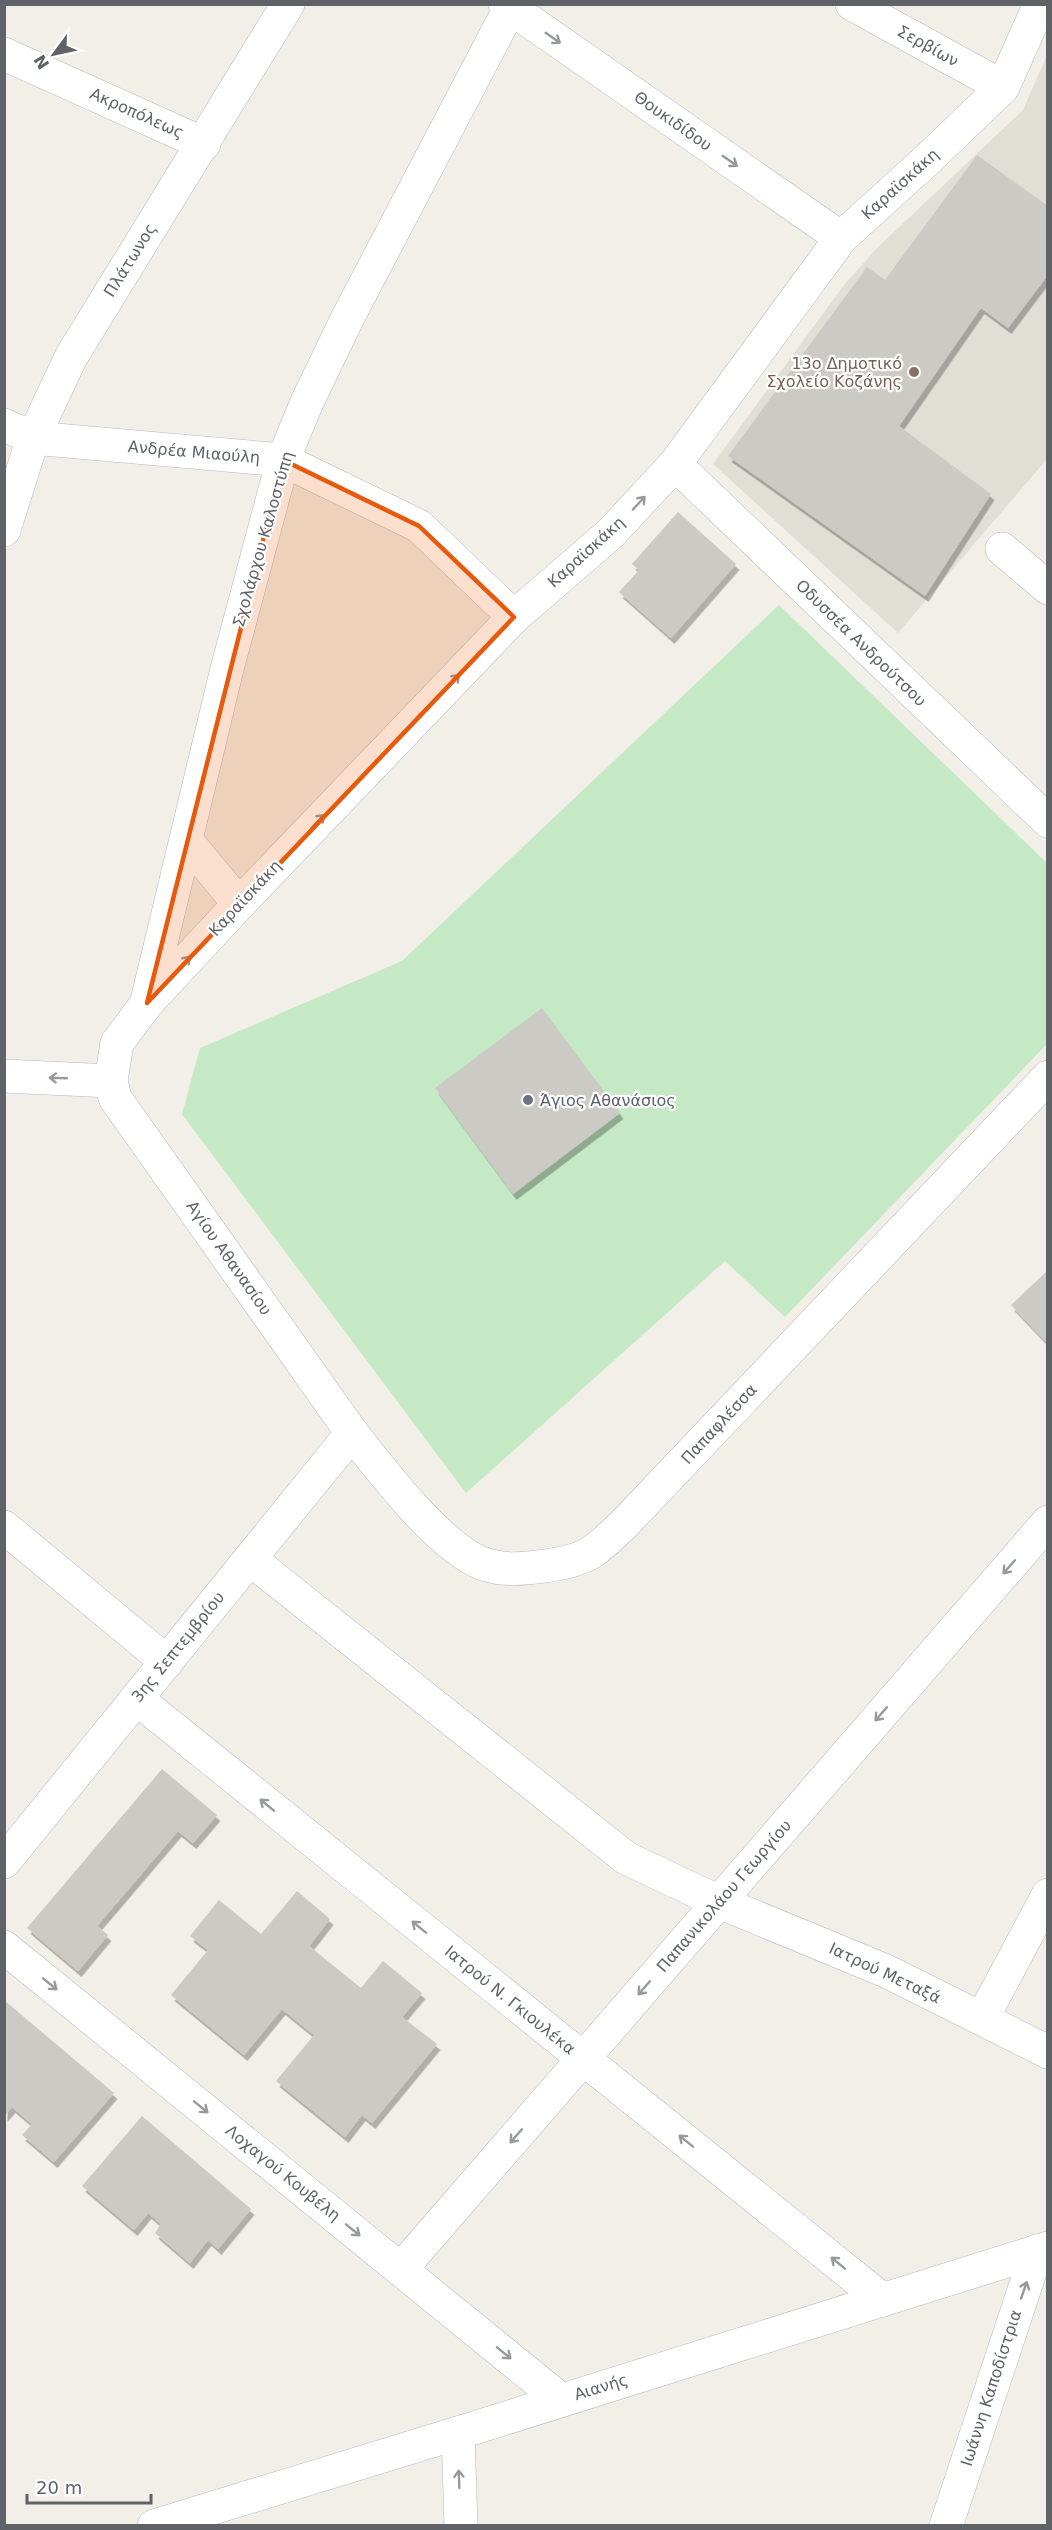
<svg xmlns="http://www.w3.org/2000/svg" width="1052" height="2530" font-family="'DejaVu Sans',sans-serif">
  <defs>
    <filter id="shadow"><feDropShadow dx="3.5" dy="6" stdDeviation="0" flood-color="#0004"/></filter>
  </defs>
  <rect width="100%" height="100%" fill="#f1efe8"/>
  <!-- education -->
  <path fill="#e1ded6" d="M 1047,55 L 1047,459 L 898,633 L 713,464 L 844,285 L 877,248 L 1023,110 Z"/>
  <!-- green -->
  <path fill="#c5e8c5" d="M 779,605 L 1047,863 L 1047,1044 L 785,1317 L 725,1261 L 466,1493 L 182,1114 L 200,1048 L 402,961 Z"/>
  <!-- building -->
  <path fill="#cccac5" filter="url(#shadow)" d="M 977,155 L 1048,206 L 1048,275 L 1008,328 L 981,308 L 899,426 L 991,494 L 925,596 L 728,456 L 867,267 L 885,280 Z
    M 678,512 L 736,564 L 671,638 L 619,592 L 639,570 L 632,564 Z
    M 542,1008 L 620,1113 L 513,1194 L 435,1088 Z
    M 1048,1270 L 1048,1344 L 1011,1305 Z
    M 162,1769 L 217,1815 L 193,1843 L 178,1831 L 97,1926 L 108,1935 L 78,1971 L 27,1928 Z
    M 297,1891 L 330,1919 L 309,1946 L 361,1988 L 383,1961 L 422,1993 L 402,2017 L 437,2044 L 372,2123 L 362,2115 L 345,2137 L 276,2081 L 314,2035 L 282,2009 L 244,2055 L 171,1995 L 208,1950 L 190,1936 L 219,1900 L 261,1934 Z
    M 4,2000 L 114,2093 L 54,2162 L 22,2135 L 32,2124 L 12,2107 L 4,2116 Z
    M 142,2116 L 251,2209 L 218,2249 L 208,2240 L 190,2263 L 155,2233 L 161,2224 L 148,2213 L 134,2230 L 82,2186 Z"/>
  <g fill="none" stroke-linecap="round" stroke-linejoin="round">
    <defs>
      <path id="street" d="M 505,4 L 841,238
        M 852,4 L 1003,87
        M 1040,4 L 1003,87 L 928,159 L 841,238 L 675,464 L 611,533 L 514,617 L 239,904 L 147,1003 L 117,1043 L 111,1081 L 115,1098 L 352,1433 C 381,1470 438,1545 481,1563 C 502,1571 524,1569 545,1566 C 560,1564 581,1560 593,1551 C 604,1544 614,1533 624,1524 L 1048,1077
        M 4,54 L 204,144
        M 4,425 L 33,438 L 283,460 L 419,526 L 514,617
        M 675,464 L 1048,821
        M 4,530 L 33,438 L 71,357 L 288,4
        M 1002,549 L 1048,588
        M 186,840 L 239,904
        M 147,1001 L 227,669 L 283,460 L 307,402 L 348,317 L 510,8
        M 4,1076 L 111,1081
        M 4,1527 L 167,1662
        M 250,1559 L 626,1858 L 719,1902 L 886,1971 L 1048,2052
        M 137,1699 L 883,2300
        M 4,1947 L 561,2400
        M 982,2019 L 1048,1895
        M 401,2269 L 1048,1522
        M 458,2433 L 461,2526
        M 946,2526 L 1037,2251"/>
      <path id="secondary" d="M 4,1862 L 352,1433
        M 154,2526 L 458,2433 L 1048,2248"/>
    </defs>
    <!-- street casing -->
    <use href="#street" stroke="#b5b8bc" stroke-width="34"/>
    <!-- secondary casing -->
    <use href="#secondary" stroke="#b6babf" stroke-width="34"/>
    <!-- street -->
    <use href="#street" stroke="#fff" stroke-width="33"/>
    <!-- secondary -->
    <use href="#secondary" stroke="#fff" stroke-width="33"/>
  </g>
  <!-- one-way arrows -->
  <defs><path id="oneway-shaft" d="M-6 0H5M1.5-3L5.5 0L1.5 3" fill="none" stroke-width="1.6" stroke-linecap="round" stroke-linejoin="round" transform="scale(1.5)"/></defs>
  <g stroke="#979a9d">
    <use href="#oneway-shaft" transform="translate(553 38) rotate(35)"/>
    <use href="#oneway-shaft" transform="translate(730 161) rotate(35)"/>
    <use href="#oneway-shaft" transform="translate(639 503) rotate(-47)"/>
    <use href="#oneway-shaft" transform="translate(453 681) rotate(-46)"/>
    <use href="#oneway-shaft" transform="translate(318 821) rotate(-46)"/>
    <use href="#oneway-shaft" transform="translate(184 963) rotate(-47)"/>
    <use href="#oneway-shaft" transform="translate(58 1078) rotate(-178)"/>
    <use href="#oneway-shaft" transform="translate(1009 1567) rotate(131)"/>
    <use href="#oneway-shaft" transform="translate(881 1714) rotate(131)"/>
    <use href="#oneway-shaft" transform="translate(267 1805) rotate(-141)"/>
    <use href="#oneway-shaft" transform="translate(419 1927) rotate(-141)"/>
    <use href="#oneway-shaft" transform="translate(50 1984) rotate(39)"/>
    <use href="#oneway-shaft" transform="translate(644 1988) rotate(131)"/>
    <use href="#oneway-shaft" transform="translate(201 2107) rotate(39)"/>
    <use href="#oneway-shaft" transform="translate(516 2136) rotate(131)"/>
    <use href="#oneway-shaft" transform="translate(686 2141) rotate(-141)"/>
    <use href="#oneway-shaft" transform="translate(353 2230) rotate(39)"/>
    <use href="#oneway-shaft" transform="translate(838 2263) rotate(-141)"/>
    <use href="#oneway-shaft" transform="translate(1024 2290) rotate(-71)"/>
    <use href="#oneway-shaft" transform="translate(504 2353) rotate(39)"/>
    <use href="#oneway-shaft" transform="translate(459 2479) rotate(-92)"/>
  </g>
  <!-- marked area -->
  <path fill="#e8590c" fill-opacity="0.2" stroke="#e8590c" stroke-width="4.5" stroke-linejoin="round" d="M 283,460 L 419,526 L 514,617 L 147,1003 Z"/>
  <!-- markers -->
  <circle fill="#8d6e63" stroke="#fff" stroke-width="2" cx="914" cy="372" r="6"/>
  <circle fill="#6b7280" stroke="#fff" stroke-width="2" cx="528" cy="1100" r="6"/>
  <g text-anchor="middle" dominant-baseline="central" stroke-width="4.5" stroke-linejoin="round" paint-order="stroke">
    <!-- street labels -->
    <g font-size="16" fill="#5f6368" stroke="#fff">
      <text transform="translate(928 46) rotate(29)">Σερβίων</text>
      <text transform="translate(137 113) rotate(24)">Ακροπόλεως</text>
      <text transform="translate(673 121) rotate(35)">Θουκιδίδου</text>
      <text transform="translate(900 184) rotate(-42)">Καραϊσκάκη</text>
      <text transform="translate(130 260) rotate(-58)">Πλάτωνος</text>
      <text transform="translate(194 452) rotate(5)">Ανδρέα Μιαούλη</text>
      <text transform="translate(263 539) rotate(-74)">Σχολάρχου Καλοστύπη</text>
      <text transform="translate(586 552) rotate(-42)">Καραϊσκάκη</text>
      <text transform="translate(861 643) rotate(44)">Οδυσσέα Ανδρούτσου</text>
      <text transform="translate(245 898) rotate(-47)">Καραϊσκάκη</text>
      <text transform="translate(229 1258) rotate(55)">Αγίου Αθανασίου</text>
      <text transform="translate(719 1424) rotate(-47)">Παπαφλέσσα</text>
      <text transform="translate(178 1647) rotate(-51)">3ης Σεπτεμβρίου</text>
      <text transform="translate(724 1896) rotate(-49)">Παπανικολάου Γεωργίου</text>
      <text transform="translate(885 1973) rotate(25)">Ιατρού Μεταξά</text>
      <text transform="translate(510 2000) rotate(39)">Ιατρού N. Γκιουλέκα</text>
      <text transform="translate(283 2173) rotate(39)">Λοχαγού Κουβέλη</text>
      <text transform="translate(601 2387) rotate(-17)">Αιανής</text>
      <text transform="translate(991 2388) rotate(-72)">Ιωάννη Καποδίστρια</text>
    </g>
    <!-- education labels -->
    <g font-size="16" fill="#785e54" stroke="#fff" text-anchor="end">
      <text x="902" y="363">13ο Δημοτικό<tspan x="902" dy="18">Σχολείο Κοζάνης</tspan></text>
    </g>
    <!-- worship labels -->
    <g font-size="16" fill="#5b616d" stroke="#fff" text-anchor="start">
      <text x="540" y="1100">Άγιος Αθανάσιος</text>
    </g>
  </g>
  <!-- border -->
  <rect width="1052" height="2530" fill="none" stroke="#5f6368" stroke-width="12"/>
  <!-- north arrow -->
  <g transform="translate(54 54) rotate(237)" stroke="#ffffff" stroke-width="4.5" paint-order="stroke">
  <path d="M0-4.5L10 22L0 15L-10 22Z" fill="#5f6368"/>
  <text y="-9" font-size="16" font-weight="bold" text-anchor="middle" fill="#5f6368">N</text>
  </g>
  <!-- scale -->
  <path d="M27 2494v9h124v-9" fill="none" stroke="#5f6368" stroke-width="3"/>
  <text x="36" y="2494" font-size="18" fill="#5f6368" stroke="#ffffff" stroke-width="4.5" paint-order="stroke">20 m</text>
</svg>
